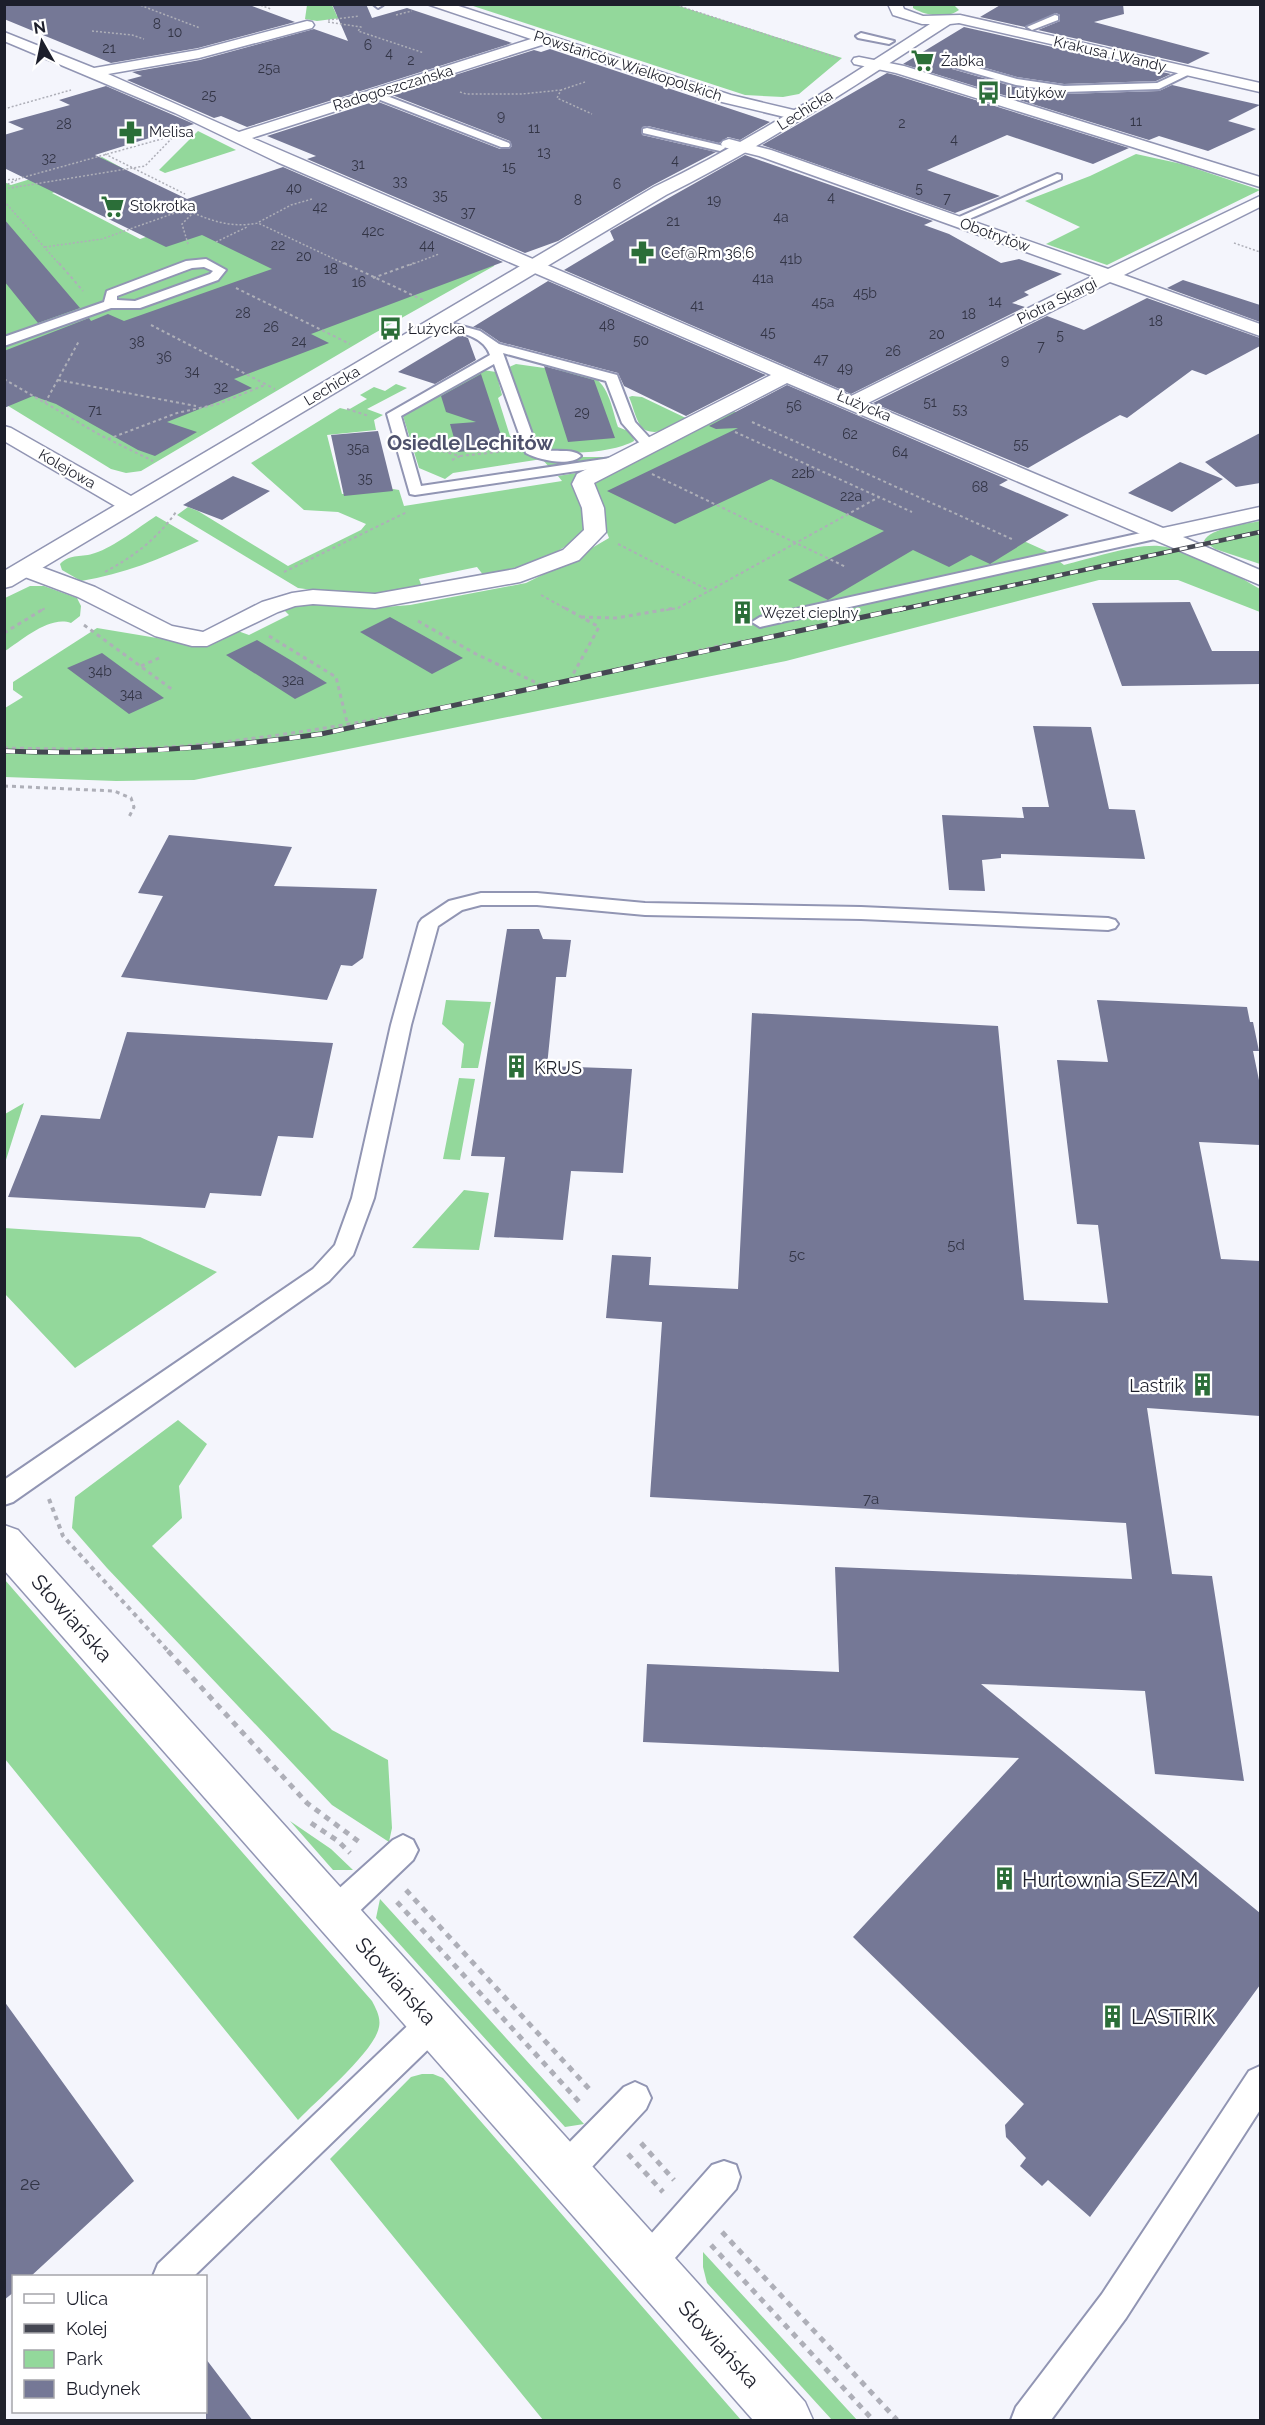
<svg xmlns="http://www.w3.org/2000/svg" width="1265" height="2425" font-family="Raleway,sans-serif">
  <rect width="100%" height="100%" fill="#f4f5fc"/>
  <!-- green -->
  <path fill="#93d89b" d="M 307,5 L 332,5 L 337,16 L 372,14 L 317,21 L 305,19 Z
    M 470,5 L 676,5 L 842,58 L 799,94 L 783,97 L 745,95 Z
    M 913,5 L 954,5 L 959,10 C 947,19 926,16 913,8 Z
    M 198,131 L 236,150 L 165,173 L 159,170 Z
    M 1136,154 L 1182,164 L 1260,190 L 1107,265 L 1046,244 L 1080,227 L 1025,201 L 1090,176 Z
    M 102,157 L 124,169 L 52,193 L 140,239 L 207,216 L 495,262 L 494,266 L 373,334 L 141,471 L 126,473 L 111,469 L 5,404 L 4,182 L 11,185 Z
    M 516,364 L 587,374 C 609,382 611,406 618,427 L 633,433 L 634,441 C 613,453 556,458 535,444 L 507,368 Z
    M 483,370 L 496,372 L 502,395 L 498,398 L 510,436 L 519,439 L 530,453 L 562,457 L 606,457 L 607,460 L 550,468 L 542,459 L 453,473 L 445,479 L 419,468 L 403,416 Z
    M 396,384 L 407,388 L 367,409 L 383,415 L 374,420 L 376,430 L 327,435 L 342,494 L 393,489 L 399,490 L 404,506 L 562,481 L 558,476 L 588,471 L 578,497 L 583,512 L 584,532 C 555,559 521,566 484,576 L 477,567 L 419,579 L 422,587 L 364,597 L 298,588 L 177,515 L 188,507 L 198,511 L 288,566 L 361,530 L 366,524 L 338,512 L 304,510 L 251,463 L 340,408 L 348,410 L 367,399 L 360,395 L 374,387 L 385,391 Z
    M 632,396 L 642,397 L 690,420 C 678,425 651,441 640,425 C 635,417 633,406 629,397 Z
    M 731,410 L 1046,551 L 1064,565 C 1089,559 1134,544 1159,546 C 1191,549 1233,573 1260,589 L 1260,612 L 1178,580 L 1099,580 L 786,661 L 194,780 L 116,781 L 5,777 L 5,708 L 23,697 L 13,690 L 13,682 L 97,628 L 181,642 L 235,630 L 249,635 L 289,615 L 284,610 L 307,602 L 372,608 L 410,605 L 526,583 L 568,562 L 609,538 L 591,489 L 595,480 Z
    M 156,516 L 199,541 C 160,559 124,574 81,581 L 62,570 L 60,564 C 71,553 82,558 95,553 C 114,547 139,527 156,516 Z
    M 1260,521 L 1260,564 L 1215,549 L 1204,541 C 1210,528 1246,524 1260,521 Z
    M 30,586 L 44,586 L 77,598 L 81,606 L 80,616 L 71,623 C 50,615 22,640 5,651 L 5,598 Z
    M 446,1000 L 491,1002 L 478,1068 L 461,1068 L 464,1044 L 442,1024 Z
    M 459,1078 L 475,1079 L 460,1160 L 443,1159 Z
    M 24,1103 L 5,1163 L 5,1114 Z
    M 464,1190 L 489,1193 L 479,1250 L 412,1248 Z
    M 4,1228 L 140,1237 L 217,1272 L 75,1368 L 5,1294 Z
    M 178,1420 L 207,1444 L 179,1486 L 182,1518 L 152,1546 L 332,1730 L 388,1760 L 392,1828 L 389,1842 L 332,1805 L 107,1568 L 72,1528 L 75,1497 Z
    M 5,1580 L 372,2001 C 376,2009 381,2017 379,2027 C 375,2051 317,2100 298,2120 L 5,1759 Z
    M 290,1821 L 331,1849 L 353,1870 L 333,1870 Z
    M 380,1899 L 584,2124 L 565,2127 L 376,1918 Z
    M 422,2074 L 433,2074 L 443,2078 L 741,2420 L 543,2420 L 330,2159 L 411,2077 Z
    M 703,2252 L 857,2420 L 832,2420 L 707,2283 L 703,2267 Z"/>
  <!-- building -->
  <path fill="#757896" d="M 4,4 L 247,4 L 295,22 L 198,48 L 111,63 L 4,19 Z
    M 332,4 L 366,4 L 372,18 L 407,8 L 512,43 L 247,127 L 221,116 L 214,118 L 127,80 L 142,76 L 132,72 L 200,60 L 314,29 L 348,41 Z
    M 1002,4 L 1123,4 L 1124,14 L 1094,22 L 1210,53 L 1188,64 L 1038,30 L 1060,21 L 1060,15 L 1056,13 L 1025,27 L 980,17 Z
    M 964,27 L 1171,74 L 1156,81 L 1064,84 L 1017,77 L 958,60 L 951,62 L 952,69 L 1015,87 L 1064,94 L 1159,91 L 1172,85 L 1260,105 L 1228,121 L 1256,129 L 1208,151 L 1159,136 L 1149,140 L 903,64 Z
    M 550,49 L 770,122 L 740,140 L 728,137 L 719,143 L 648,126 L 642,127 L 642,135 L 716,152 L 653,185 L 558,241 L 525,253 L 307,159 L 316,156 L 267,136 L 376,101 L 500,149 L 509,149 L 512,146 L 510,141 L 392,95 L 534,50 L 541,52 Z
    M 887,73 L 895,75 L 1129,148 L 1093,164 L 1007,135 L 927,170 L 1000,196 L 955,213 L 762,145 Z
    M 106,86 L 194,124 L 95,155 L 187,199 L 283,167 L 503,262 L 311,334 L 329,343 L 234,379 L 252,388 L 167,422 L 197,432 L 155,456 L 138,450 L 56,404 L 33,396 L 4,408 L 4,351 L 89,318 L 91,321 L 108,314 L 124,321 L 272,269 L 202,235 L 166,247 L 4,168 L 4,135 L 24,129 L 8,122 L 70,105 L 59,100 Z
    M 745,155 L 933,221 L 924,225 L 949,234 L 1001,263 L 1019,259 L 1062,274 L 1024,292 L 1029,295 L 1012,303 L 1025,307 L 851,394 L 564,270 L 614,240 L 610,231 Z
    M 4,219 L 80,308 L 38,323 L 4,281 Z
    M 1183,280 L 1260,305 L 1260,322 L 1167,288 Z
    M 548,281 L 766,375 L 686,416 L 624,386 L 618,373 L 500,342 L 481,329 L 473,327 Z
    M 1147,298 L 1260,338 L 1260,346 L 1206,375 L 1192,370 L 1127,418 L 1120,415 L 1028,468 L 873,403 L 1047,316 L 1084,330 Z
    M 460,335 L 468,338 L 476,360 L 435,384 L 398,372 Z
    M 544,366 L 594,380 L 615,438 L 568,442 Z
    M 481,374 L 505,447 L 458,452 L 450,424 L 476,422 L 446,412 L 441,396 Z
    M 787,385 L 1008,480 L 999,485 L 1069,515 L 990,564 L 971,555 L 949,567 L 913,550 L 828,600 L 788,580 L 884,531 L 771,479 L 675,524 L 607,491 L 738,428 L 716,429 L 709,426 Z
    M 378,431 L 393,491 L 344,496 L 331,435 Z
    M 1260,433 L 1260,483 L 1236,487 L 1205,462 Z
    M 1180,462 L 1223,479 L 1172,512 L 1128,493 Z
    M 233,476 L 270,491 L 222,520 L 183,505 Z
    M 1190,602 L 1212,651 L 1260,651 L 1260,684 L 1122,686 L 1092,603 Z
    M 390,617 L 426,637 L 463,658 L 432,674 L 360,632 Z
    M 257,640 L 292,661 L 327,683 L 295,699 L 226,655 Z
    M 102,653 L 132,675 L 164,698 L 129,714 L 67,668 Z
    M 1033,726 L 1091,727 L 1109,809 L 1135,810 L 1145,859 L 1001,854 L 1001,858 L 982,860 L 985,891 L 949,890 L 942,815 L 1024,818 L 1022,807 L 1049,807 Z
    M 169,835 L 292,847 L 274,886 L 377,889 L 363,958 L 352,966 L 341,965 L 327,1000 L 121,977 L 163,896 L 138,893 Z
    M 507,929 L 539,929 L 543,939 L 571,940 L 566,977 L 556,977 L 547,1066 L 632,1069 L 623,1173 L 571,1171 L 563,1240 L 494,1237 L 505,1157 L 471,1156 Z
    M 1097,1000 L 1247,1007 L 1250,1022 L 1253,1022 L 1259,1051 L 1253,1051 L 1260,1085 L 1260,1145 L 1199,1142 L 1221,1259 L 1260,1261 L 1260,1416 L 1147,1408 L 1172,1574 L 1212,1576 L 1244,1781 L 1155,1774 L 1145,1691 L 981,1684 L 1260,1913 L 1260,1985 L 1090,2217 L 1048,2180 L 1042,2186 L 1020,2166 L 1026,2158 L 1006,2137 L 1005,2125 L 1024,2104 L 853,1937 L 1019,1758 L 643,1742 L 647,1664 L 839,1672 L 835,1567 L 1132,1579 L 1126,1523 L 650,1497 L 662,1322 L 606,1318 L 612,1255 L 651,1257 L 649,1285 L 738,1289 L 752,1013 L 998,1026 L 1024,1300 L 1108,1303 L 1098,1225 L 1077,1224 L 1057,1060 L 1108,1062 Z
    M 127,1032 L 333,1043 L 313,1138 L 278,1136 L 261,1196 L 210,1193 L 205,1208 L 8,1197 L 41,1115 L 100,1119 Z
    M 4,2001 L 134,2181 L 30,2277 L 14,2277 L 14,2292 L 4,2300 Z
    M 206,2359 L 253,2421 L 206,2421 Z"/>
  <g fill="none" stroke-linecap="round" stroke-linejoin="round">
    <defs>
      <path id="service" d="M 373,4 L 383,4 L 383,5 L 378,8 Z
        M 1055,15 L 1058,16 L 1058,20 L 1032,30 L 1027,27 Z
        M 861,33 L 894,41 L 889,44 L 858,38 L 856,36 Z
        M 957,62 L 1017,79 L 1064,86 L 1157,83 L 1185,70 L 1194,72 L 1159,89 L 1064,92 L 1016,85 L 953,67 L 953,63 Z
        M 374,91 L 509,143 L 510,145 L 509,147 L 501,147 L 370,96 L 370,92 Z
        M 647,128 L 724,146 L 725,148 L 720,151 L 643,133 L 643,129 Z
        M 1057,174 L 1061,175 L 1061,179 L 960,223 L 952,223 L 950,221 Z
        M 206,259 L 226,270 L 218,280 L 140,308 L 111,308 L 4,346 L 4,337 L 104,302 L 107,291 L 186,261 ZM 204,267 L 213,271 L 210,274 L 135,301 L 117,300 L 117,296 L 192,268 Z
        M 436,319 L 480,331 L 499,344 L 617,375 L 635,422 L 657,446 L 650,450 L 645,449 L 622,423 L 606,381 L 503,353 L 537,448 C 550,454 572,447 581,456 C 569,467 539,460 526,453 L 494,364 L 401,416 L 421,486 L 624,456 L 631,460 L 624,464 L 415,495 L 410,494 L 387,414 L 490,355 C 483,333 451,331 431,326 L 430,323 L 431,320 Z
        M 1159,529 L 1167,534 L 1164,537 L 760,627 L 752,622 L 760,617 Z
        M 481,893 L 537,893 L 645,903 L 861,907 L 1108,918 L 1115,920 L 1118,924 L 1115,928 L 1108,930 L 861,919 L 645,915 L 537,905 L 481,905 L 462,910 L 438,926 L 411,1025 L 374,1198 L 353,1255 L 329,1281 L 13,1502 L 4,1505 L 4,1480 L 313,1269 L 335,1245 L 352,1198 L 391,1025 L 419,923 L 422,919 L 449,901 Z
        M 403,1835 L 413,1840 L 418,1850 L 413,1860 L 346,1924 L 335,1928 L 324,1924 L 320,1913 L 324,1902 L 393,1840 Z
        M 433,2007 L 444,2012 L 449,2023 L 444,2034 L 194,2276 L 153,2276 L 158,2264 L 422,2012 Z
        M 1260,2066 L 1260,2110 L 1126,2318 L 1051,2420 L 1011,2420 L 1016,2407 L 1102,2294 L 1249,2071 Z
        M 635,2082 L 646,2087 L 651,2098 L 646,2109 L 577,2183 L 565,2187 L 553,2183 L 549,2171 L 553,2159 L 624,2087 Z
        M 724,2161 L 736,2165 L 740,2177 L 736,2189 L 659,2276 L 647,2281 L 635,2276 L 630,2264 L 635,2252 L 712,2165 Z"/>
      <path id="minor" d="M 427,4 L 452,4 L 465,8 L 731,95 L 802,112 L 805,115 L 797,120 L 722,102 L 545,44 L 252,138 L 851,396 L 1093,276 L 759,156 L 723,147 L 721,144 L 723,141 L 729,139 L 771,150 L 1108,269 L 1260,196 L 1260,207 L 1124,275 L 1260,324 L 1260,336 L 1110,282 L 868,403 L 1163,528 L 1260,507 L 1260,519 L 1183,537 L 1260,570 L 1260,585 L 787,383 L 594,483 L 604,508 L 606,532 L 579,560 L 520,582 L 375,608 L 313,604 L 295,606 L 278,612 L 207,646 L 192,646 L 155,636 L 78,597 L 17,574 L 14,569 L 17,564 L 25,562 L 33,564 L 95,587 L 172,626 L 203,632 L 262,602 L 292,593 L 313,590 L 375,594 L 515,569 L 563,550 L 584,530 L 582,508 L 572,484 L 577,474 L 771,375 L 277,162 L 175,113 L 4,41 L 4,32 L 94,68 L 198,50 L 307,21 L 312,22 L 314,25 L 312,28 L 199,58 L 108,74 L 239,132 L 531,39 Z
        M 859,57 L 904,66 L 1260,177 L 1260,187 L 896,73 L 854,64 L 852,61 L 854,58 Z
        M 4,426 L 11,428 L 138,500 L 141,505 L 138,510 L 130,512 L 122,510 L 4,441 Z"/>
      <path id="tertiary" d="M 888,4 L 902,4 L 904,9 L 923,16 L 960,15 L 1260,83 L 1260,92 L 959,23 L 950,24 C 857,84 765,146 666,195 L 12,586 L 4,588 L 4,571 L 654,187 C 751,141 840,82 930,24 L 922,24 L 893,15 Z"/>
      <path id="secondary" d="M 4,1525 L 18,1530 L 805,2402 L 813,2420 L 753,2420 L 4,1570 Z"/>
    </defs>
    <!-- service casing -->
    <use href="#service" stroke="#9195b3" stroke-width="4"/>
    <!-- minor casing -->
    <use href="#minor" stroke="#9195b3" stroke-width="3"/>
    <!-- tertiary casing -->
    <use href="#tertiary" stroke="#9195b3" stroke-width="3"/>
    <!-- secondary casing -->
    <use href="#secondary" stroke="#9195b3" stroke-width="3"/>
    <!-- path-far4 -->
    <path stroke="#aeafb8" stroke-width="1.5" stroke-dasharray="2 2" stroke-linecap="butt" d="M 137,4 L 200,28
      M 257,4 L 271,9
      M 673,4 L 838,58
      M 396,15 L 412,11
      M 328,20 L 359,16
      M 328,22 L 361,27 L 358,31 L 424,53
      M 92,31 L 132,35 L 144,39
      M 585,82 L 561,90 L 557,98 L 592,114
      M 460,92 L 466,94 L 522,94 L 561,90
      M 4,109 L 71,90
      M 105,154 L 185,194
      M 4,180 L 17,179
      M 4,186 L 21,178 L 176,135
      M 4,189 L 145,166 L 175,135
      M 4,201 L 60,265
      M 168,201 C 197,215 225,230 258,223 L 347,265
      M 259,222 L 291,205 L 312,199
      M 216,242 L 247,227
      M 1234,243 L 1260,252
      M 188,244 L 182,224 L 193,213
      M 45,247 L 102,239 L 186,209
      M 410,265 L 439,254"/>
    <!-- path-far3 -->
    <path stroke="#aeafb8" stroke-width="2" stroke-dasharray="3 3" stroke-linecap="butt" d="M 59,263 L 83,291
      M 344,263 L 423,300
      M 373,278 L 414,263
      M 236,288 L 350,344
      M 151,325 L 275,389
      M 4,379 L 100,435 L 153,461
      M 58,380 L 196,406
      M 45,403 L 79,341
      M 347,409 L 369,416
      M 752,422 L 1014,540
      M 735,432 L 912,512
      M 108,439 L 177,413 L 218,404 L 265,385
      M 431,448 L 460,456 L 450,461
      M 460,456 L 507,451
      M 652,474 L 846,567
      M 618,544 L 710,591
      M 105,572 C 134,556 156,540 176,512
      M 284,572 L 407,512
      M 541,595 L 568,610
      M 42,610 L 47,607
      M 666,610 L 678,608 L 879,497"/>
    <!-- path-far2 -->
    <path stroke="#aeafb8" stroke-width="3" stroke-dasharray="4 4" stroke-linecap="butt" d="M 565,608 L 599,627 L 571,678
      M 581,617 L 616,618 L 675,608
      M 418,621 L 476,654 L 541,685
      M 84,625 L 173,690
      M 4,633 L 45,608
      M 269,636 L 336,677 L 348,726
      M 141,666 L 159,658
      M 4,748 C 67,749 131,751 194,745 C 381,727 563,680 746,640
      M 4,786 L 114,791 L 131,798 L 134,807 L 129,817"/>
    <!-- path-far1 -->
    <path stroke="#aeafb8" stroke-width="4" stroke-dasharray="4.5 4.5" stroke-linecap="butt" d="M 49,1499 L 63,1536 L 170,1653"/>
    <!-- path -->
    <path stroke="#aeafb8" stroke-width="5" stroke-dasharray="6 6" stroke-linecap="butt" d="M 168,1651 L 307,1803 L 362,1844
      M 311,1823 L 338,1841 L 350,1853
      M 406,1890 L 592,2092
      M 397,1902 L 582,2105
      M 641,2143 L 674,2180
      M 628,2154 L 663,2192
      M 722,2232 L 897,2420
      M 711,2245 L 873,2420"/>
    <!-- service -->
    <use href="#service" fill="#fff" fill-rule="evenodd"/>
    <!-- minor -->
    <use href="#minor" fill="#fff" fill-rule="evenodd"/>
    <!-- tertiary -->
    <use href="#tertiary" fill="#fff" fill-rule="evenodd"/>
    <!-- secondary -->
    <use href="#secondary" fill="#fff" fill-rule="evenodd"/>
    <defs>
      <path id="rail-far1" d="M 898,610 L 1260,532"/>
      <path id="rail" d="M 4,751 C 111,755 215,749 321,734 L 905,608"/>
    </defs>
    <!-- rail-far1 casing -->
    <use href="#rail-far1" stroke="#454752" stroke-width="4.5"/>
    <!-- rail casing -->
    <use href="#rail" stroke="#454752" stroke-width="5"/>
    <!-- rail-far1 -->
    <use href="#rail-far1" stroke="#fff" stroke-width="3" stroke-dasharray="8" stroke-linecap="butt"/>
    <!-- rail -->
    <use href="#rail" stroke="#fff" stroke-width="4" stroke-dasharray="11" stroke-linecap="butt"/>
  </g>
  <!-- icons -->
  <defs>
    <symbol id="supermarket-bare" viewBox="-9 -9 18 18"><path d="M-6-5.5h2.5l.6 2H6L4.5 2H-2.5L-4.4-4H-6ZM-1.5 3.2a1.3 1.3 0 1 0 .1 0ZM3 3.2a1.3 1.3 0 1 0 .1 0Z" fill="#2b6e38" stroke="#fff" stroke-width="2.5" paint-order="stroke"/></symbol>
    <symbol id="bus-bare" viewBox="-9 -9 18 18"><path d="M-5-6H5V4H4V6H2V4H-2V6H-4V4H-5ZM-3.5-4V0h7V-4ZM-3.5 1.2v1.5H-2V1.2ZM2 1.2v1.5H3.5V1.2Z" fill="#2b6e38" stroke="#fff" stroke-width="2.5" paint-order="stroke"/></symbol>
    <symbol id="pharmacy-bare" viewBox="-9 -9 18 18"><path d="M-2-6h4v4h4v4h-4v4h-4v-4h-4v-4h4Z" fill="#2b6e38" stroke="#fff" stroke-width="2.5" paint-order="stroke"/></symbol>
    <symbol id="building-bare" viewBox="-9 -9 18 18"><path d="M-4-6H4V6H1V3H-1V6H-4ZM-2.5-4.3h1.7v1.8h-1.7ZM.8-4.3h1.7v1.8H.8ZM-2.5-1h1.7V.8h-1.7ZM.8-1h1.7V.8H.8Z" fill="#2b6e38" stroke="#fff" stroke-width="2.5" paint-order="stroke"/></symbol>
  </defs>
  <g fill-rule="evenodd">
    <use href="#supermarket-bare" x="906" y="44" width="33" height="33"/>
    <use href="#bus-bare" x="972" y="76" width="33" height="33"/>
    <use href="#pharmacy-bare" x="114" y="116" width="33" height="33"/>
    <use href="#supermarket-bare" x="96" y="190" width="33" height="33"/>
    <use href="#pharmacy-bare" x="626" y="236" width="33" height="33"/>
    <use href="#bus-bare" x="374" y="312" width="33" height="33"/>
    <use href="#building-bare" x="726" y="596" width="33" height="33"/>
    <use href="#building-bare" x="500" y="1050" width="33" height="33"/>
    <use href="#building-bare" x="1186" y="1368" width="33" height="33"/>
    <use href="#building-bare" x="988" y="1862" width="33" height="33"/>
    <use href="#building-bare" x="1096" y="2000" width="33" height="33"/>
  </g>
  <g text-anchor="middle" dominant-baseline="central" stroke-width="4.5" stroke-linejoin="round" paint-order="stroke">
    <!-- far-number labels -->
    <g font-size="14" fill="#333546">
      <text x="157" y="24">8</text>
      <text x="175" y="32">10</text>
      <text x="368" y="45">6</text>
      <text x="109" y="48">21</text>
      <text x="389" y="53">4</text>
      <text x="411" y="60">2</text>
      <text x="269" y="68">25a</text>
      <text x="209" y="95">25</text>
      <text x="501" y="116">9</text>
      <text x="1136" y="121">11</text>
      <text x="902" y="123">2</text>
      <text x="64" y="124">28</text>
      <text x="534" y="128">11</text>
      <text x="954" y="139">4</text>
      <text x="544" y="152">13</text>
      <text x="49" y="158">32</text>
      <text x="675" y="160">4</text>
      <text x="358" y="164">31</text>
      <text x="509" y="167">15</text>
      <text x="400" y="181">33</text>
      <text x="617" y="184">6</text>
      <text x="294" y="188">40</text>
      <text x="919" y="188">5</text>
      <text x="440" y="195">35</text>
      <text x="831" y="197">4</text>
      <text x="947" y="198">7</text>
      <text x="578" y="200">8</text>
      <text x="714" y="200">19</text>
      <text x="320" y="207">42</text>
      <text x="468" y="212">37</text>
      <text x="781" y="217">4a</text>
      <text x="673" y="221">21</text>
      <text x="373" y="231">42c</text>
      <text x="278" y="245">22</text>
      <text x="427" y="245">44</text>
      <text x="304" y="256">20</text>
      <text x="791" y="259">41b</text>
      <text x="331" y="269">18</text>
      <text x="763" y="278">41a</text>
      <text x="359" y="282">16</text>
      <text x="865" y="293">45b</text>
      <text x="995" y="301">14</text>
      <text x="823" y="302">45a</text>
      <text x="697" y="305">41</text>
      <text x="243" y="313">28</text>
      <text x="969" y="314">18</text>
      <text x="1156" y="321">18</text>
      <text x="607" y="325">48</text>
      <text x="271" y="327">26</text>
      <text x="768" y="332">45</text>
      <text x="937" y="334">20</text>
      <text x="1060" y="335">5</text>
      <text x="641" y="340">50</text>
      <text x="299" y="341">24</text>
      <text x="137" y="342">38</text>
      <text x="1041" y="346">7</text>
      <text x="893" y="351">26</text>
      <text x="164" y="357">36</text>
      <text x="821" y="359">47</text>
      <text x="1005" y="360">9</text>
      <text x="845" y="368">49</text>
      <text x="192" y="371">34</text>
      <text x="221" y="387">32</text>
      <text x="930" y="402">51</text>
      <text x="794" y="406">56</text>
      <text x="960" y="409">53</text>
      <text x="95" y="410">71</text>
      <text x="582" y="412">29</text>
      <text x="850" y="434">62</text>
      <text x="1021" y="444">55</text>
      <text x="358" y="448">35a</text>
      <text x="900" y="452">64</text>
      <text x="803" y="473">22b</text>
      <text x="365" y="478">35</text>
      <text x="980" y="487">68</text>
      <text x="851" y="496">22a</text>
      <text x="100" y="671">34b</text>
      <text x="293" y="680">32a</text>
      <text x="131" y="694">34a</text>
    </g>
    <!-- far-street labels -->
    <g font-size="15" fill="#1d1f2b" stroke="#fff">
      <text transform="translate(1110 54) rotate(13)">Krakusa i Wandy</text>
      <text transform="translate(628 66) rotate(18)">Powstańców Wielkopolskich</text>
      <text transform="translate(393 88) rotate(-17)">Radogoszczańska</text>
      <text transform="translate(805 110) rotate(-32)">Lechicka</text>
      <text transform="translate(995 235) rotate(20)">Obotrytów</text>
      <text transform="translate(1057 301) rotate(-26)">Piotra Skargi</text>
      <text transform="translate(332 386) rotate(-31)">Lechicka</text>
      <text transform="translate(864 406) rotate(23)">Łużycka</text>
      <text transform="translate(67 469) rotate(30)">Kolejowa</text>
    </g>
    <!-- far-poi labels -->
    <g font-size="15" fill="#1d1f2b" stroke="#fff" text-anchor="start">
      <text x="941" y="61">Żabka</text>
      <text x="1007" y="93">Lutyków</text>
      <text x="149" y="132">Melisa</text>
      <text x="130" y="206">Stokrotka</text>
      <text x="661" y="253">Cef@Rm 36,6</text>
      <text x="408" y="329">Łużycka</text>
      <text x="761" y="613">Węzeł cieplny</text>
    </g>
    <!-- number labels -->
    <g font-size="15" fill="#333546">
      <text x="956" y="1245">5d</text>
      <text x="797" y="1255">5c</text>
      <text x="871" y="1499">7a</text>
    </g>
    <!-- poi labels -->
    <g font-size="18" fill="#1d1f2b" stroke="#fff" text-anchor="start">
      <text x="534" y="1067">KRUS</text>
      <text x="1184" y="1385" text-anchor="end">Lastrik</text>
    </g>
    <!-- near-number labels -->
    <g font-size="18" fill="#333546">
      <text x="30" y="2183">2e</text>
    </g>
    <!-- far-district labels -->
    <g font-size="20" font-weight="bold" fill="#4e516c" stroke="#fff">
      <text x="470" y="443">Osiedle Lechitów</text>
    </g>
    <!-- near-street labels -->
    <g font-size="21" fill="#1d1f2b" stroke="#fff">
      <text transform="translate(72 1618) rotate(48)">Słowiańska</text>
      <text transform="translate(396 1981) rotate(48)">Słowiańska</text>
      <text transform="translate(719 2344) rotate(48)">Słowiańska</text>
    </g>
    <!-- near-poi labels -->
    <g font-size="21" fill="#1d1f2b" stroke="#fff" text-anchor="start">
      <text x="1022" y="1879">Hurtownia SEZAM</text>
      <text x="1131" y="2016">LASTRIK</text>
    </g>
  </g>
  <!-- border -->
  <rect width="1265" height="2425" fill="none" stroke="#1d1f2b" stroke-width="12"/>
  <!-- legend -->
  <rect x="12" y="2275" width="195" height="138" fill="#ffffff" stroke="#a5a5aa" stroke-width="1.5"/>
  <rect x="24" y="2294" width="30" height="9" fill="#ffffff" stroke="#a5a5aa" stroke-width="1.5"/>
  <text x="66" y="2305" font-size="18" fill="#1d1f2b">Ulica</text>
  <rect x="24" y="2324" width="30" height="9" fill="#454752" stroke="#a5a5aa" stroke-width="1.5"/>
  <text x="66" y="2335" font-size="18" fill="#1d1f2b">Kolej</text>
  <rect x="24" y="2350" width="30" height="18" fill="#93d89b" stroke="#a5a5aa" stroke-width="1.5"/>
  <text x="66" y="2365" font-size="18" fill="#1d1f2b">Park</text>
  <rect x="24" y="2380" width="30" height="18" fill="#757896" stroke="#a5a5aa" stroke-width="1.5"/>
  <text x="66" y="2395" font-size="18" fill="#1d1f2b">Budynek</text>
  <!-- north arrow -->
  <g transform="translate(42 42) rotate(351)" stroke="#ffffff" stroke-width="4.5" paint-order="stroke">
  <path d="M0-4.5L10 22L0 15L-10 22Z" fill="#1d1f2b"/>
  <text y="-9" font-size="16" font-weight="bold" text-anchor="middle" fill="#1d1f2b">N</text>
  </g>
</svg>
